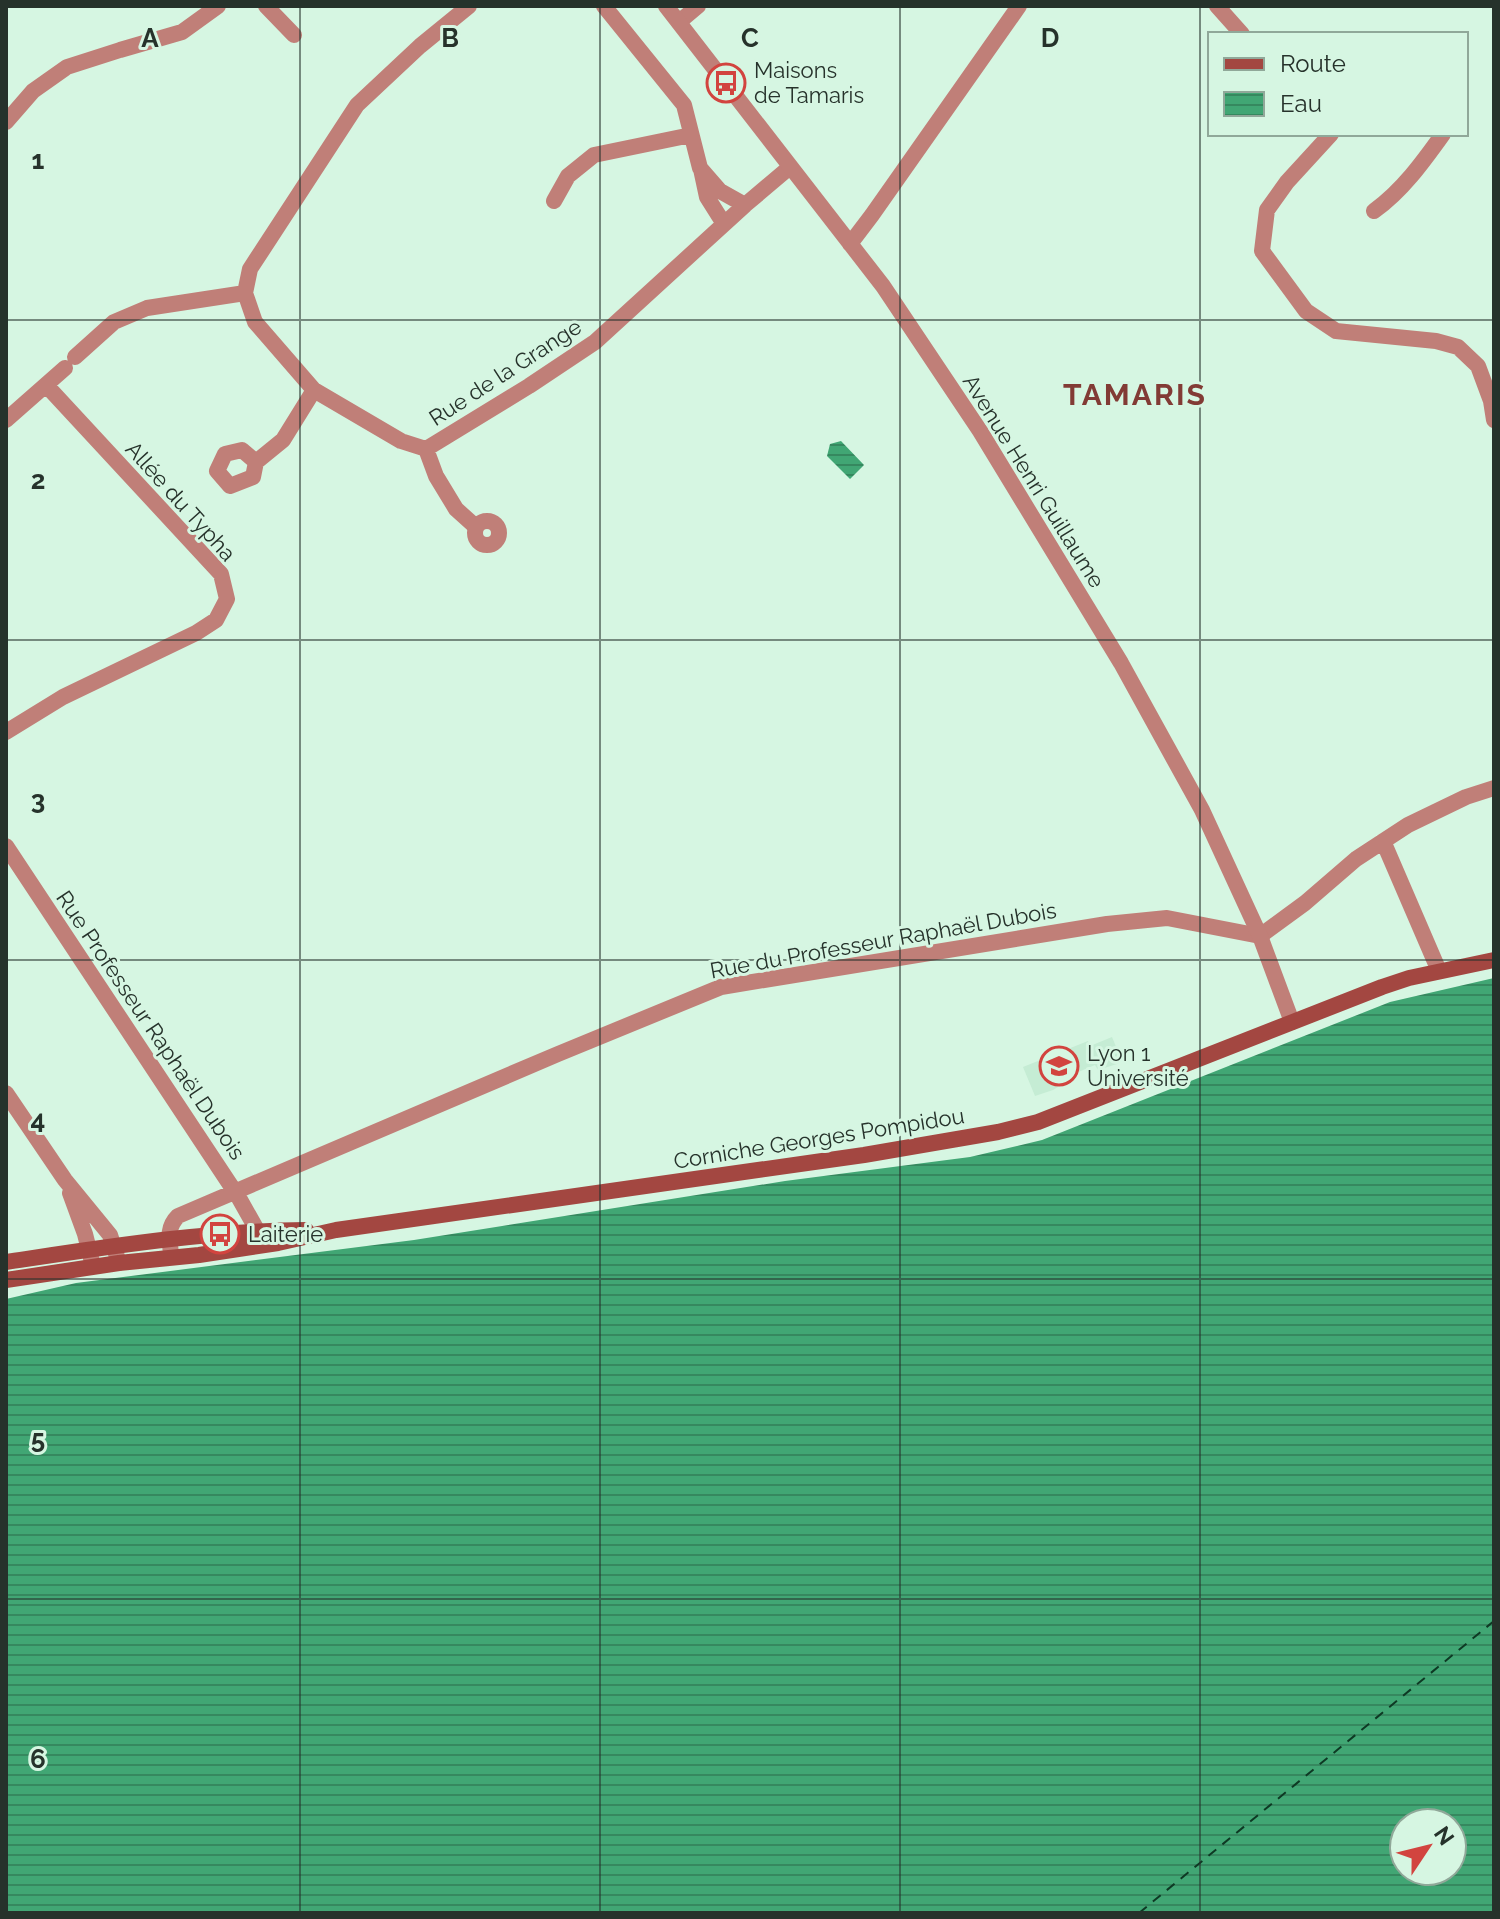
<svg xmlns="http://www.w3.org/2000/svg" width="1500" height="1919" font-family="Raleway,sans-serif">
  <defs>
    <pattern id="water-rules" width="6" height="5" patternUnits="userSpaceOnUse" patternTransform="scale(2)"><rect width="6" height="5" fill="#41a674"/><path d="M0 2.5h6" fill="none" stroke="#36885f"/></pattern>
  </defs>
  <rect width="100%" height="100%" fill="#d6f6e2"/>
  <!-- built -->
  <path fill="#c5ecd4" d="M 1112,1037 L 1122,1061 L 1117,1064 L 1098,1070 L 1095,1065 L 1057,1081 L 1058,1087 L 1053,1090 L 1035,1096 L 1023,1067 L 1088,1041 L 1090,1046 Z"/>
  <!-- water -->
  <path fill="url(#water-rules)" fill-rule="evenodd" d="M 841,441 L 864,465 L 850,479 L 827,456 L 830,444 Z
    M 1494,978 L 1494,1913 L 6,1913 L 6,1299 L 76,1283 L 414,1240 L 785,1181 L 970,1157 L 1042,1140 L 1390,1002 ZM 1452,1823 L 1452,1871 L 1404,1871 L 1404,1823 Z"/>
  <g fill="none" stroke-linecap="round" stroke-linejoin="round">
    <!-- ferry -->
    <path stroke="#0e3924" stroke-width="2" stroke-dasharray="10 8" stroke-linecap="butt" d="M 1139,1913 L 1494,1621"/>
    <!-- minor -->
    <path stroke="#c07f78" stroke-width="16" d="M 266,6 L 294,35
      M 469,6 L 420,46 L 357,105 L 250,269 L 245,293 L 255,322 L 314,390 L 401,441 L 426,449 L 529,386 L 595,342 L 745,205 L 790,167
      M 604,6 L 684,105 L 700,168 L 720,191 L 745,205
      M 1217,6 L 1242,34
      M 679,22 L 698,6
      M 6,122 L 33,91 L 67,67 L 120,50 L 182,32 L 218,6
      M 1331,134 L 1287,182 L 1267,210 L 1262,251 L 1306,311 L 1336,331 L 1436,341 L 1458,347 L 1478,366 L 1491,401 L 1494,420
      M 701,169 L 707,197 L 724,224
      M 554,201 L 568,176 L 594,155 L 691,135
      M 1374,211 C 1402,191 1423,162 1443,134
      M 75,357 L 114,322 L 147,308 L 245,293
      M 6,420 L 65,368
      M 426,449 L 436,476 L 456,509 L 476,527
      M 256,462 L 253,477 L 230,486 L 217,471 L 225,454 L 242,450 L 256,462 L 283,440 L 314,390
      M475 533a12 12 0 1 1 24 0a12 12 0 1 1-24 0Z
      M 6,732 L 63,697 L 196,633 L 216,620 L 227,599 L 221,574 L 46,385
      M 1383,841 L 1439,971
      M 6,846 L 239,1198 L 257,1230
      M 6,1093 L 65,1180 L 110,1235 L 119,1263
      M 70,1193 L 85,1234 L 92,1262
      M 171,1253 C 169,1238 167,1227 178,1216 L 558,1054 L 721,987 L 1107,924 L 1167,918 L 1260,936 L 1305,903 L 1356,859 L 1408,825 L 1466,797 L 1494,788"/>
    <!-- tertiary -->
    <path stroke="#c07f78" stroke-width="16" d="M 666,6 L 883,286 L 980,431 L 1121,663 L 1202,810 L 1260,936 L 1292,1022
      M 850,244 L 872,215 L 1019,6"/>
    <!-- secondary -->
    <path stroke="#a34741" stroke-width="16" d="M 6,1262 C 106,1247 205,1231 306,1230
      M 6,1280 L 119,1263 L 199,1255 L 278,1243 L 336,1230 L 864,1155 L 998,1132 L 1038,1122 L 1382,987 L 1409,978 L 1494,960"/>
  </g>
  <!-- grid -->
  <path fill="none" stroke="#26322b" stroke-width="2" stroke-opacity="0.55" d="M 300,6 L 300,1913M 600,6 L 600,1913M 900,6 L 900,1913M 1200,6 L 1200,1913M 6,320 L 1494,320M 6,640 L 1494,640M 6,960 L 1494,960M 6,1279 L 1494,1279M 6,1599 L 1494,1599"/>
  <!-- icons -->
  <defs>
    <symbol id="bus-ring" viewBox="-11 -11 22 22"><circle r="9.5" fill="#d6f6e2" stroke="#d2443f" stroke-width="1.5"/><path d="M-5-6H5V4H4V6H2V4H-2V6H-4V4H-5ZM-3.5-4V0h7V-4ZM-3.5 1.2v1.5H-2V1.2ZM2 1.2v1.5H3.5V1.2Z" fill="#d2443f"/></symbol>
    <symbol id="university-ring" viewBox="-11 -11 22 22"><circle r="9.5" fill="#d6f6e2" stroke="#d2443f" stroke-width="1.5"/><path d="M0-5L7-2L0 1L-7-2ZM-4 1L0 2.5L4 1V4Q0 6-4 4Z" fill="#d2443f"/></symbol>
  </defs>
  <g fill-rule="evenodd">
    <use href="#bus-ring" x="704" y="61" width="44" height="44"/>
    <use href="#university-ring" x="1037" y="1044" width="44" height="44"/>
    <use href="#bus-ring" x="198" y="1212" width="44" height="44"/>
  </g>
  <g text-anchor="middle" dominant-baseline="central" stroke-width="6" stroke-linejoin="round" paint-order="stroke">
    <!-- poi labels -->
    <g font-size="22" fill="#26322b" stroke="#d6f6e2" text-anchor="start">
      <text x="754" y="70">Maisons<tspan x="754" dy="25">de Tamaris</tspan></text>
      <text x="1087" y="1053">Lyon 1<tspan x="1087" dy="25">Université</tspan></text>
      <text x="248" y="1234">Laiterie</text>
    </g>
    <!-- street labels -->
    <g font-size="22" fill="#26322b" stroke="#d6f6e2">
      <text transform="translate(505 372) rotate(-33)">Rue de la Grange</text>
      <text transform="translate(1034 481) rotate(58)">Avenue Henri Guillaume</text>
      <text transform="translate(181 501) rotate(48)">Allée du Typha</text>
      <text transform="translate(883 940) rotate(-10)">Rue du Professeur Raphaël Dubois</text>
      <text transform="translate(151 1025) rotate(56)">Rue Professeur Raphaël Dubois</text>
      <text transform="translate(819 1138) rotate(-9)">Corniche Georges Pompidou</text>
    </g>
    <!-- district labels -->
    <g font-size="30" font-weight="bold" letter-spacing="2" fill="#823b35" stroke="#d6f6e2">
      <text x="1135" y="394">TAMARIS</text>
    </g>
  </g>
  <g font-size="26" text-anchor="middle" font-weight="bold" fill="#26322b" stroke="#d6f6e2" stroke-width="6" stroke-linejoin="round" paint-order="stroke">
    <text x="150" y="47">A</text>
    <text x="450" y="47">B</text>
    <text x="750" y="47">C</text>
    <text x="1050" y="47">D</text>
    <text x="38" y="169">1</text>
    <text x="38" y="489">2</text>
    <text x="38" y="809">3</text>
    <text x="38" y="1129">4</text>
    <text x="38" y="1448">5</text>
    <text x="38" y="1768">6</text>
  </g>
  <!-- border -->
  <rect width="1500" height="1919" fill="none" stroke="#26322b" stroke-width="16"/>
  <!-- legend -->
  <rect x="1208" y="32" width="260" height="104" fill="#d6f6e2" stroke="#90a899" stroke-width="2"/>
  <rect x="1224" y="58" width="40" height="12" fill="#a34741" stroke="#90a899" stroke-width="2"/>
  <text x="1280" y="72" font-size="24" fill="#26322b">Route</text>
  <rect x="1224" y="92" width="40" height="24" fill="url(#water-rules)" stroke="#90a899" stroke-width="2"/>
  <text x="1280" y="112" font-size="24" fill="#26322b">Eau</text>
  <!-- north arrow -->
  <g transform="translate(1428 1847) rotate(55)"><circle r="38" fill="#d6f6e2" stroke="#90a899" stroke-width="2"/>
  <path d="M0-6L14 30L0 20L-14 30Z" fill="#d2443f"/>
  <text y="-12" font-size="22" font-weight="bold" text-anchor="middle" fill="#26322b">N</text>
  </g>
</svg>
